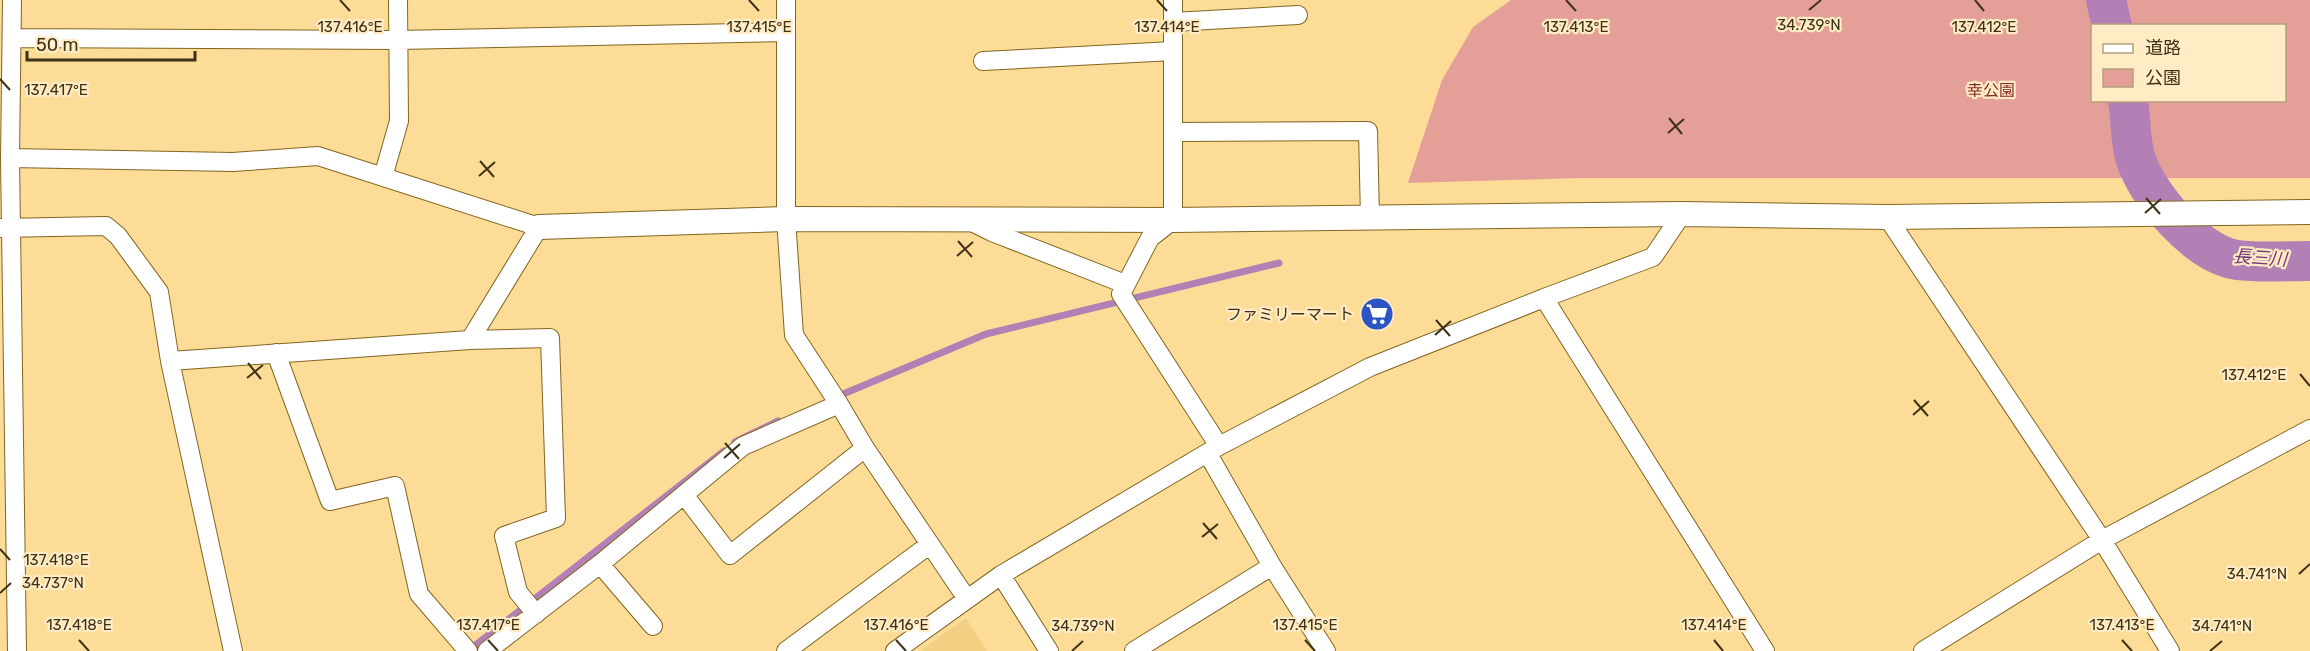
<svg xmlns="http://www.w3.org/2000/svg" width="2310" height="651" font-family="Rubik,'Noto Sans JP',sans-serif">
  <rect width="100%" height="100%" fill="#fddc98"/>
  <!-- built -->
  <path fill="#f3cf84" d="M 966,618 L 987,651 L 920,651 Z"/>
  <!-- green -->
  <path fill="#e49f98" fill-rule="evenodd" d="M 1511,0 L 2310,0 L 2310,178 L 1580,178 L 1408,183 L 1442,80 L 1473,27 ZM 2092,26 L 2284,26 L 2284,100 L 2092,100 Z"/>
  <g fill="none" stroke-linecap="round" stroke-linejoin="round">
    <!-- stream -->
    <path stroke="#b380b6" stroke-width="7" d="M 836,397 L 986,334 L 1279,263
      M 735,442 L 778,421
      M 468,651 L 724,451"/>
    <!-- river -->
    <path stroke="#b380b6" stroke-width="40" d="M 2106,0 L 2112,26
      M 2128,100 C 2131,119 2130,142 2136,160 C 2148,196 2197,254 2237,260 C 2260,263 2286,261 2310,261"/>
    <defs>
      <path id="street" d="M 12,0 L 10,158 L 17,651
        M 786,0 L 786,219 L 794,335 L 839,404 L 865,448 L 967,599
        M 1173,0 L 1173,220 L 1150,238 L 1121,294 L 1219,446
        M 1173,22 L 1298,15
        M 13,38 L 398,40 L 786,32
        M 983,61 L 1173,51
        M 1173,132 L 1368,131 L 1370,218
        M 10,158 L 233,162 L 318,156 L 539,227 L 470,340 L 170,361
        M 383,177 L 399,121 L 398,0
        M 1887,217 L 2102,540 L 2170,651
        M 970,221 L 992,232 L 1125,284
        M 0,228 L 106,226 L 118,236 L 159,292 L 170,361 L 233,651
        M 1544,298 L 1653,257 L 1682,214
        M 470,340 L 550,338 L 556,518 L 504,536 L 518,592 L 536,614
        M 276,353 L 330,501 L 395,486 L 419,594 L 468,651
        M 1208,454 L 1272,566 L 1326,651
        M 685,496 L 730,555 L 865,448
        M 600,564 L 653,626
        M 1001,575 L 1049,651
        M 487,651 L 600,564 L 743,446 L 839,404
        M 786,651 L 929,545
        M 895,651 L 1001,575 L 1219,446 L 1370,367 L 1544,298 L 1765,651
        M 1134,651 L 1272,566
        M 1923,651 L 2102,540 L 2310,429"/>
      <path id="secondary" d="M 539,227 L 786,219 L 1173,220 L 1682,214 L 1887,217 L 2310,212"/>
    </defs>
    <!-- street casing -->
    <use href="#street" stroke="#82651f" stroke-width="20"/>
    <!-- secondary casing -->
    <use href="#secondary" stroke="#82651f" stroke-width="26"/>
    <!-- street -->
    <use href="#street" stroke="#fff" stroke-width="18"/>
    <!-- secondary -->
    <use href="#secondary" stroke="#fff" stroke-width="24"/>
  </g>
  <!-- ticks -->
  <path fill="none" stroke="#3e3115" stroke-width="2" d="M 340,0 L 350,11M 749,0 L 759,11M 1157,0 L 1167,11M 1566,0 L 1576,11M 1975,0 L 1984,11M 1809,10 L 1821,0M 0,79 L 10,90M 1669,118 L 1682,134M 1668,133 L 1684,119M 480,161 L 494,177M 479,176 L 495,162M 2146,198 L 2160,214M 2145,213 L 2161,199M 958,241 L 972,257M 957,256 L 973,242M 1436,320 L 1450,336M 1435,335 L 1451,321M 248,363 L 261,379M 2300,374 L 2310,386M 247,378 L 263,365M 1914,400 L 1928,416M 1913,415 L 1929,401M 725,443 L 739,459M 724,458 L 740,444M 1203,523 L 1217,539M 1202,537 L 1218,524M 0,549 L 10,560M 2299,574 L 2310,564M 0,593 L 11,583M 79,640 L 89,651M 488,640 L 498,651M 896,640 L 906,651M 1305,640 L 1315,651M 1714,640 L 1723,651M 2122,640 L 2132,651M 1072,651 L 1083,641M 2210,651 L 2222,641"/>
  <!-- icons -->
  <defs>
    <symbol id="supermarket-disc" viewBox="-11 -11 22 22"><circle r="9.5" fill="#2c55c4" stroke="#ffebc4"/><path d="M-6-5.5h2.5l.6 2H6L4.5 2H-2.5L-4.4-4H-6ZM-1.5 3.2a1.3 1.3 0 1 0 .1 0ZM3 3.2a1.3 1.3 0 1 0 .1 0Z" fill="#fff"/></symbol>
  </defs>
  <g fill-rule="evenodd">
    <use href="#supermarket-disc" x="1358" y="295" width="38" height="38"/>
  </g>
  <g text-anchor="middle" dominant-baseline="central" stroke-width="4.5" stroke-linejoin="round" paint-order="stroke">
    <!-- park labels -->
    <g font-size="16" fill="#872a29" stroke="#ffebc4">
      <text x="1991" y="90">幸公園</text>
    </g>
    <!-- poi labels -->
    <g font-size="16" fill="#3e3115" stroke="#ffebc4" text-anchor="end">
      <text x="1354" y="314">ファミリーマート</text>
    </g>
    <!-- water labels -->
    <g font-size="18" font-style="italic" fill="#77377b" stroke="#ffebc4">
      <text transform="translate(2260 258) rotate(4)">長三川</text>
    </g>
  </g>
  <g font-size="15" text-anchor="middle" fill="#3e3115" stroke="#ffebc4" stroke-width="4.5" stroke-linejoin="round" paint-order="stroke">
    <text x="1809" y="30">34.739°N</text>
    <text x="350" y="32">137.416°E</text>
    <text x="759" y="32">137.415°E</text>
    <text x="1167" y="32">137.414°E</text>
    <text x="1576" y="32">137.413°E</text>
    <text x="1984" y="32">137.412°E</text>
    <text x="56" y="95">137.417°E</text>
    <text x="2254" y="380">137.412°E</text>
    <text x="56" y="565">137.418°E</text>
    <text x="2257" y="579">34.741°N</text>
    <text x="53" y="588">34.737°N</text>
    <text x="79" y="630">137.418°E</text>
    <text x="488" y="630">137.417°E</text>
    <text x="896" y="630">137.416°E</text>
    <text x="1305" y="630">137.415°E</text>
    <text x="1714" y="630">137.414°E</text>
    <text x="2122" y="630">137.413°E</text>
    <text x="1083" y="631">34.739°N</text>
    <text x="2222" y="631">34.741°N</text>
  </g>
  <!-- legend -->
  <rect x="2091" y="24" width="195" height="78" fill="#ffebc4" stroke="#b2a17e" stroke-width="1.5"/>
  <rect x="2103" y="44" width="30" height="9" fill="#ffffff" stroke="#b2a17e" stroke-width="1.5"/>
  <text x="2145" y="54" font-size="18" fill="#3e3115">道路</text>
  <rect x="2103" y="69" width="30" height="18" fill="#e49f98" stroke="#b2a17e" stroke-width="1.5"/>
  <text x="2145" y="84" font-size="18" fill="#3e3115">公園</text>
  <!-- scale -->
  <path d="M27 51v9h168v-9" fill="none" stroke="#3e3115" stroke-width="3"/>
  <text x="36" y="51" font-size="18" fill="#3e3115" stroke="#ffebc4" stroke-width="4.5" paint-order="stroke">50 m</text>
</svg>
